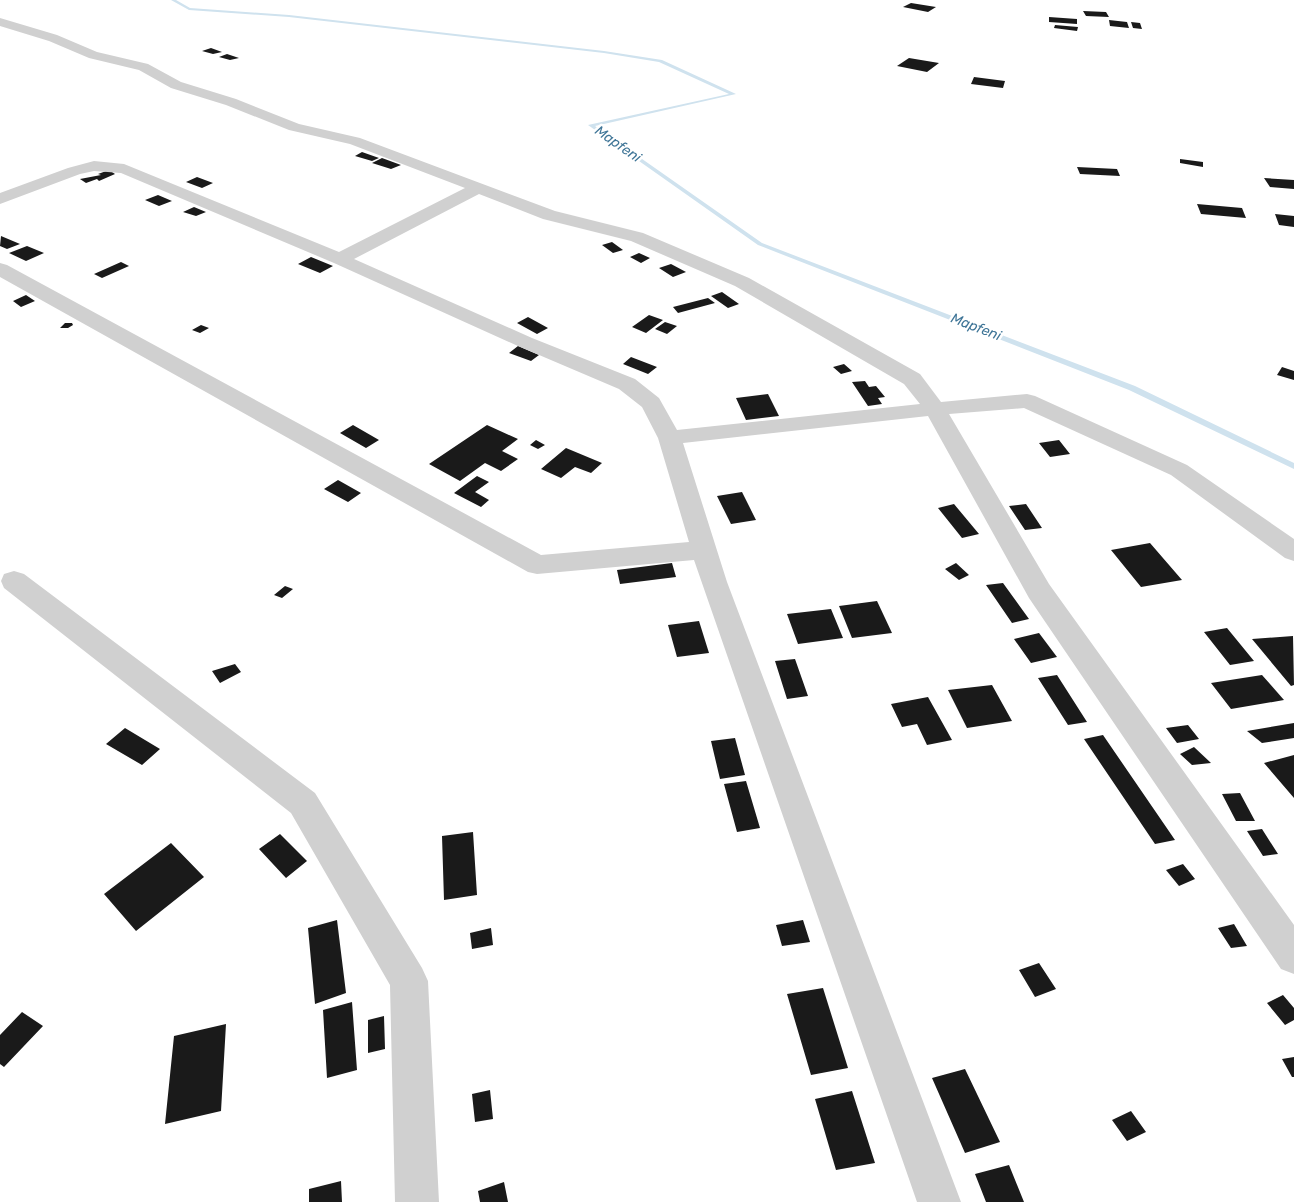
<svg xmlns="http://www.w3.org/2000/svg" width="1294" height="1202" font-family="Rubik,sans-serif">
  <rect width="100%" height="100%" fill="#fff"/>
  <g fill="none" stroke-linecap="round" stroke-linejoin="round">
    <!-- stream -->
    <path fill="#cfe2ee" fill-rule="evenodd" d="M 171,0 L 176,0 L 190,8 L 289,15 L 604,51 L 662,60 L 736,94 L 595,126 L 762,243 L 1135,386 L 1294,463 L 1294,469 L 1129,390 L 758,245 L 588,125 L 729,94 L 659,62 L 604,53 L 289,17 L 189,10 Z"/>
  </g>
  <!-- building -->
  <path fill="#1a1a1a" d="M 911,3 L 936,7 L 928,12 L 903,7 Z
    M 1083,11 L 1106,12 L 1109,17 L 1086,16 Z
    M 1049,17 L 1077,19 L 1077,24 L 1049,22 Z
    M 1109,20 L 1127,22 L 1129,28 L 1110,26 Z
    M 1131,22 L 1140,23 L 1142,29 L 1133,28 Z
    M 1055,25 L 1078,27 L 1077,31 L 1054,28 Z
    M 211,48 L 222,52 L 213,54 L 202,51 Z
    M 227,54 L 239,58 L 230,60 L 219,57 Z
    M 909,58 L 939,63 L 927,72 L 897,66 Z
    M 974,77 L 1005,81 L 1003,88 L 971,84 Z
    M 362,152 L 379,158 L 372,161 L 355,156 Z
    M 382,158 L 401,165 L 391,169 L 372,163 Z
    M 1180,159 L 1203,162 L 1203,167 L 1180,163 Z
    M 1077,167 L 1117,169 L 1120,176 L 1080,174 Z
    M 109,170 L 115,174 L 99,181 L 97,179 L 86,183 L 80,179 L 101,175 L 98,174 Z
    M 197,177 L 213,183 L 202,188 L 186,182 Z
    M 1264,178 L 1294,180 L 1294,189 L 1270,187 Z
    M 158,195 L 172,201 L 159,206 L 145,200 Z
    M 1197,204 L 1242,208 L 1246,218 L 1201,214 Z
    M 194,207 L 206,212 L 196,216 L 183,212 Z
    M 1275,214 L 1294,216 L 1294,227 L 1279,225 Z
    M 1,236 L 20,244 L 7,249 L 0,246 Z
    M 612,242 L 623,250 L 613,253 L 602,245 Z
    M 27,246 L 44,253 L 26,261 L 9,253 Z
    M 639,253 L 650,258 L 641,263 L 630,257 Z
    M 311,257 L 333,266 L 320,273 L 298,264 Z
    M 121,262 L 129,266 L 102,278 L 94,274 Z
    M 671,264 L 686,272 L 673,277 L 659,268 Z
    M 722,292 L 739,304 L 728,308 L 711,296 Z
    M 26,295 L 35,301 L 21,307 L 13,301 Z
    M 708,298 L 715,303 L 678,313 L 673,307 Z
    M 649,315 L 663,320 L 646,333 L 632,327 Z
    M 528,317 L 548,328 L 537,334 L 517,323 Z
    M 665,322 L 677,326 L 667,334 L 655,329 Z
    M 65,323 L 72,323 L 73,325 L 68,328 L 60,328 Z
    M 201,325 L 209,328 L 200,333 L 192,330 Z
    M 518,346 L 539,355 L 531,361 L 509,353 Z
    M 631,357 L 657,367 L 648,374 L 623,364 Z
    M 844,364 L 852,371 L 841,374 L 833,367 Z
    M 1282,367 L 1294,371 L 1294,380 L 1277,375 Z
    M 865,381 L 869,387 L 876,386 L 885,397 L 878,398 L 882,404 L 868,406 L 852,382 Z
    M 768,394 L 779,416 L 746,420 L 736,398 Z
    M 353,425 L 379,440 L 366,448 L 340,433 Z
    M 487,425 L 518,439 L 502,451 L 518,459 L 501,471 L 485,463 L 460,481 L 429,464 Z
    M 536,440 L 545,445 L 538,449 L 530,445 Z
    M 1059,440 L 1070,454 L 1050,457 L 1039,443 Z
    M 566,448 L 602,463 L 591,473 L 575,467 L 561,478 L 541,469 Z
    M 477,476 L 489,482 L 475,492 L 489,500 L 481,507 L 454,493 Z
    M 338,480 L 361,493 L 348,502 L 324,489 Z
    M 742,492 L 756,520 L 731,524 L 717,496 Z
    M 954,504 L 979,534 L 962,538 L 938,508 Z
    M 1026,504 L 1042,528 L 1025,530 L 1009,506 Z
    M 1150,543 L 1182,580 L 1141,587 L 1111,550 Z
    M 672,563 L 676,577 L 620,584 L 617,570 Z
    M 956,563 L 969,575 L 959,580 L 945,569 Z
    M 1003,583 L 1029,619 L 1012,623 L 986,585 Z
    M 285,586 L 293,589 L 282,598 L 274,595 Z
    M 877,601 L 892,633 L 852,638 L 839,606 Z
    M 831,609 L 843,638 L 798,644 L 787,614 Z
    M 699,621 L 709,653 L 677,657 L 668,625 Z
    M 1227,628 L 1254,661 L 1230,665 L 1204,632 Z
    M 1039,633 L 1057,657 L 1031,663 L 1014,639 Z
    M 1293,636 L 1294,685 L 1291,686 L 1252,639 Z
    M 795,659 L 808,696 L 787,699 L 775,661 Z
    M 235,664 L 241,672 L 220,683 L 212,671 Z
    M 1057,675 L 1087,722 L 1068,725 L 1038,678 Z
    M 1262,675 L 1284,700 L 1231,709 L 1211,683 Z
    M 992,685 L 1012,721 L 967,728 L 948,690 Z
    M 928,697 L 952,740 L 927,745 L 917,724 L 902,727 L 891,704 Z
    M 1294,723 L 1294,738 L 1262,743 L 1247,731 Z
    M 1188,725 L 1199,739 L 1177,743 L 1166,728 Z
    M 125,728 L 160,749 L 142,765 L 106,744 Z
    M 1103,735 L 1175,840 L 1155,844 L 1084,739 Z
    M 735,738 L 745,775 L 720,779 L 711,741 Z
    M 1194,747 L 1211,763 L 1192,765 L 1180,754 Z
    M 1294,755 L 1294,798 L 1264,763 Z
    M 746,781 L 760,828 L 737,832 L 724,784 Z
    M 1240,793 L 1255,821 L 1236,821 L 1222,794 Z
    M 1262,829 L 1278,854 L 1263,856 L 1247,831 Z
    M 473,832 L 477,895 L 444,900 L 442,836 Z
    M 280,834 L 307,861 L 286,878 L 259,849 Z
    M 171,843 L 204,877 L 136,931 L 104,894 Z
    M 1183,864 L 1195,879 L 1179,886 L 1166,870 Z
    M 337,920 L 346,993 L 315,1004 L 308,928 Z
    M 803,920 L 810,942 L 782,946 L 776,925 Z
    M 1234,924 L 1247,946 L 1231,948 L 1218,928 Z
    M 491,928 L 493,945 L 472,949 L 470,933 Z
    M 1039,963 L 1056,989 L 1035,997 L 1019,970 Z
    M 823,988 L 848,1068 L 811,1075 L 787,994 Z
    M 1283,995 L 1294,1008 L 1294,1020 L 1285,1025 L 1267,1003 Z
    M 352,1002 L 357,1070 L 327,1078 L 323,1010 Z
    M 22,1012 L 43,1026 L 4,1067 L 0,1064 L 0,1035 Z
    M 384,1016 L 385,1049 L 368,1053 L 368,1020 Z
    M 226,1024 L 221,1111 L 165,1124 L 174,1036 Z
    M 1294,1057 L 1294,1077 L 1292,1077 L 1282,1059 Z
    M 965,1069 L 1000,1142 L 965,1153 L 932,1078 Z
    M 490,1090 L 493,1119 L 475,1122 L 472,1094 Z
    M 852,1091 L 875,1163 L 836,1170 L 815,1099 Z
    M 1131,1111 L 1146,1132 L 1127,1141 L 1112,1120 Z
    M 1009,1165 L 1024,1202 L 986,1202 L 975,1174 Z
    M 341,1181 L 342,1202 L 309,1202 L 309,1189 Z
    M 504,1182 L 508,1202 L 480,1202 L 478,1191 Z"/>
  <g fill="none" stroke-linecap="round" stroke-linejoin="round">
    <!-- street -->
    <path fill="#d0d0d0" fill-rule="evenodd" d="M 0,18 L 57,35 L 97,52 L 148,64 L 181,82 L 236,99 L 299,124 L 360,138 L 555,211 L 643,233 L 749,278 L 920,374 L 941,402 L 1027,394 L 1035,396 L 1187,465 L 1294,539 L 1294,561 L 1285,558 L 1171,475 L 1024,408 L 949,414 L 1049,584 L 1294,925 L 1294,974 L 1281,969 L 1029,598 L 928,416 L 683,443 L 727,582 L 961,1202 L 917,1202 L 694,560 L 537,574 L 528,572 L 0,277 L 0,263 L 7,265 L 541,555 L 689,542 L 658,438 L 642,407 L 619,389 L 518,346 L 334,263 L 121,173 L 94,171 L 80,174 L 0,204 L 0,193 L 68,168 L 94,161 L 124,164 L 339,252 L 465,188 L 350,144 L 289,130 L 226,105 L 171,88 L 139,70 L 89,58 L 49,41 L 0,26 ZM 479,194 L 543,219 L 631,241 L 735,286 L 904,384 L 920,404 L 677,430 L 659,398 L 635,379 L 532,338 L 354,259 Z
      M 14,571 L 24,574 L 315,793 L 422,968 L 428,981 L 439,1202 L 395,1202 L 390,985 L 291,813 L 4,588 L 1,581 L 4,574 Z"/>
  </g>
  <g text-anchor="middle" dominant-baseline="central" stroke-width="5" stroke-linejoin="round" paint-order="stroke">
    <!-- far-water labels -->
    <g font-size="14" font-style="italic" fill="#3f7597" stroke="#fff">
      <text transform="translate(618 144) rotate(35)">Mapfeni</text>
      <text transform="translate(976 327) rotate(21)">Mapfeni</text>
    </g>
  </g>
</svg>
